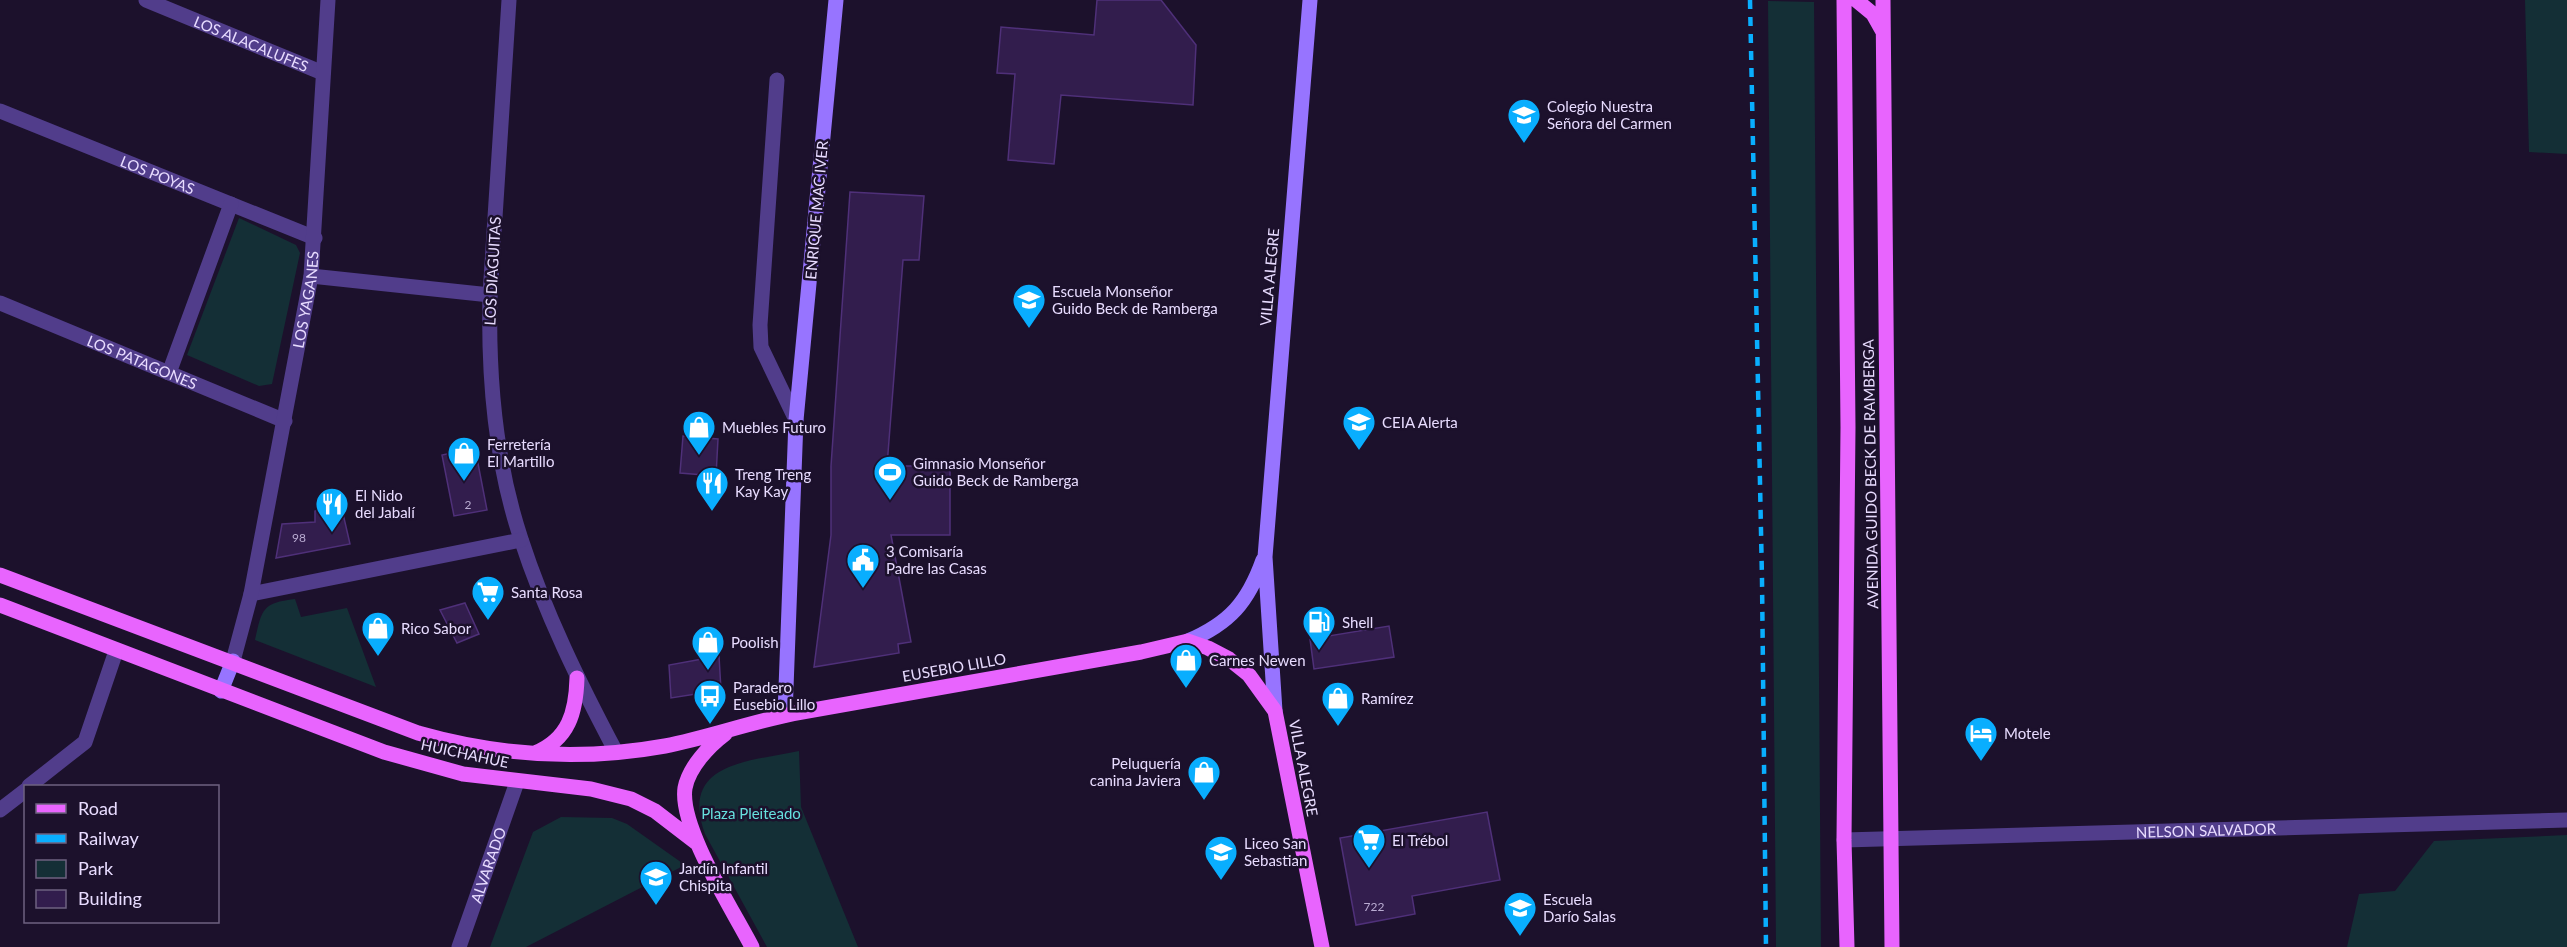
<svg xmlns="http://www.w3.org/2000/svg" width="2567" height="947" font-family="Lato,sans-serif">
  <rect width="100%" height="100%" fill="#1c112c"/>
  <!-- green -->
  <path fill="#142f36" d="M 2525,0 L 2567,0 L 2567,154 L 2529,152 Z
    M 1768,1 L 1814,2 L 1821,947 L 1776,947 Z
    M 239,218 L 296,245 L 300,253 L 272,384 L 259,386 L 187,355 Z
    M 295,599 L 301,617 L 347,608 L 376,687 L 255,640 C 262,609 262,603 295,599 Z
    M 799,751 L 801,807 L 858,947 L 767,947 L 705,834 C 679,762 749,762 799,751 Z
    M 561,817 L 612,818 L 627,824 L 685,865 L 526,947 L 490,947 L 533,832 Z
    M 2567,835 L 2567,947 L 2347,947 L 2359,894 L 2395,891 L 2434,841 Z"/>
  <!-- building -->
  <path fill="#321d4d" stroke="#4f3079" stroke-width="1.5" d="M 1097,0 L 1161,0 L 1196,45 L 1193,105 L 1061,95 L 1054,164 L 1008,160 L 1015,74 L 997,73 L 1001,27 L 1094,35 Z
    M 850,192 L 924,196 L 919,260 L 903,260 L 887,466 L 950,466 L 950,535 L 891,535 L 911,642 L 898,644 L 899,653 L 814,667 L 831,535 L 831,466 Z
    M 683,436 L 718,439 L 716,476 L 680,473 Z
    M 475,448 L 487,510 L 454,516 L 442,455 Z
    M 341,505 L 350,544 L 276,558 L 282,524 L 315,522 L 315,511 Z
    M 465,603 L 479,634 L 457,643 L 440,610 Z
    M 1389,626 L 1394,657 L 1314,669 L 1310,639 Z
    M 719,656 L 721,690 L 671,698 L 669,665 Z
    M 1487,812 L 1500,880 L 1412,896 L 1415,914 L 1356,925 L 1340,838 Z"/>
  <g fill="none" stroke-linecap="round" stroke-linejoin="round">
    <!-- street -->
    <g stroke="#513d8b" stroke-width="15">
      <path id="s1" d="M 146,0 L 323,73"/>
      <path d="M 509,0 L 490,295 C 488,377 495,461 521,539 C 545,613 580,684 616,752"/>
      <path d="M 777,80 L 760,325 L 761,347 L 796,420"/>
      <path id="s2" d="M 0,111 L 315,238"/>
      <path d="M 311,276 L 490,295"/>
      <path id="s3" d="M 0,303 L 285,421"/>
      <path d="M 169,373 L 231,204"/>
      <path d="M 251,594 L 521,540"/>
      <path id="s4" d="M 233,661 L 251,594 L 311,276 L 328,0"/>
      <path d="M 29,786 L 85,742 L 116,651"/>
      <path d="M 0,810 L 26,790"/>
      <path id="s5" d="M 1844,840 L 2567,820"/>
      <path id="s6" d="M 459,947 L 517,782"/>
    </g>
    <!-- secondary -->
    <path stroke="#9774ff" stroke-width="15" d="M 1188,641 C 1230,623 1248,602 1263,560
      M 221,691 L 233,661
      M 1275,711 L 1265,557 L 1310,0
      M 785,715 L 796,420 L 836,0"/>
    <!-- primary -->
    <path stroke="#e864fe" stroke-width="15" d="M 1844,0 L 1848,427 L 1844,840 L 1847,947
      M 1856,0 L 1873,14 L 1882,30
      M 1883,0 L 1892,947
      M 0,575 L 418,733 C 499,756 582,761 665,746 C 711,737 756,720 802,712 C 915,692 1028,672 1141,652 L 1188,641 L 1208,648 L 1229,659 L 1249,675 L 1275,711 L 1322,947
      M 0,605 L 384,752 L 463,774 L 591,789 L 631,799 L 655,811 L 698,844
      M 725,734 C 709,746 689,767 685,788 C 679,827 733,910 752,947
      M 535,753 C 569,739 576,712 577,678"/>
    <!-- rail -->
    <path stroke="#09aefe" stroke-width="4.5" stroke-dasharray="9 8" stroke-linecap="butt" d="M 1750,0 L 1762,579 L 1766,947"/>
  </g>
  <!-- icons -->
  <defs>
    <symbol id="school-pin" viewBox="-11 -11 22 30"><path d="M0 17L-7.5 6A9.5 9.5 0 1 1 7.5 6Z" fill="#09aefe" stroke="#1c112c"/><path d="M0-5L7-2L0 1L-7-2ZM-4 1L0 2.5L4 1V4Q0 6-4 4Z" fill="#fff"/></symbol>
    <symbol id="shop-pin" viewBox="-11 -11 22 30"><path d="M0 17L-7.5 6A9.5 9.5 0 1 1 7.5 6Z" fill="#09aefe" stroke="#1c112c"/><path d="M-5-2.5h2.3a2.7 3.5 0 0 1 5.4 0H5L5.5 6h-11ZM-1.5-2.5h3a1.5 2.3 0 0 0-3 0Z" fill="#fff"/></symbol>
    <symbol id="stadium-pin" viewBox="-11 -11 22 30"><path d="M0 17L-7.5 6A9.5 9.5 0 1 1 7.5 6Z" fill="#09aefe" stroke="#1c112c"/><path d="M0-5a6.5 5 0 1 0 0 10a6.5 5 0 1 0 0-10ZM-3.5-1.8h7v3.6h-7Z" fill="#fff"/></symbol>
    <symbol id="restaurant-pin" viewBox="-11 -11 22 30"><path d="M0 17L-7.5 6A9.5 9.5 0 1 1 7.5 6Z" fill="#09aefe" stroke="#1c112c"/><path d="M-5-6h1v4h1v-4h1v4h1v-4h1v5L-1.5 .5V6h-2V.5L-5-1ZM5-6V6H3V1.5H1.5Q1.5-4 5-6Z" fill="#fff"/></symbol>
    <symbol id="civic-pin" viewBox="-11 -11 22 30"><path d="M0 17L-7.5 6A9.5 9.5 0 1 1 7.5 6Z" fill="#09aefe" stroke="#1c112c"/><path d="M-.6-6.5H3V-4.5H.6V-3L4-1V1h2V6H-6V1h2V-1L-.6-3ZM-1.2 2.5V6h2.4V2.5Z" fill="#fff"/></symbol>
    <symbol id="supermarket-pin" viewBox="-11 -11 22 30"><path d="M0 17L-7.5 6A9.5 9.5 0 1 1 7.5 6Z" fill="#09aefe" stroke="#1c112c"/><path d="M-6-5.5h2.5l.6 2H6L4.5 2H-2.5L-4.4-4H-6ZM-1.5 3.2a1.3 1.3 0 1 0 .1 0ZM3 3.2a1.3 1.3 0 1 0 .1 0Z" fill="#fff"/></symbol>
    <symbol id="fuel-pin" viewBox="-11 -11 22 30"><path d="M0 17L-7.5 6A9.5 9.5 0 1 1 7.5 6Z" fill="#09aefe" stroke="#1c112c"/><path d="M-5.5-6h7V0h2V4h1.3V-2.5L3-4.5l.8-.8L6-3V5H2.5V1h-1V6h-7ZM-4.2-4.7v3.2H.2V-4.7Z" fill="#fff"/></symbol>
    <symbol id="bus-pin" viewBox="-11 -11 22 30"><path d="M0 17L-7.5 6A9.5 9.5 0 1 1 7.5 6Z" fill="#09aefe" stroke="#1c112c"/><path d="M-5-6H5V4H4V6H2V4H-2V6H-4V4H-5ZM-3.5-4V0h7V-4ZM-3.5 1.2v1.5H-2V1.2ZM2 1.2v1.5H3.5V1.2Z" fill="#fff"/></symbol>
    <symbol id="hotel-pin" viewBox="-11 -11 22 30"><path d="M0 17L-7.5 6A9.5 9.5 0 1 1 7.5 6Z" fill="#09aefe" stroke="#1c112c"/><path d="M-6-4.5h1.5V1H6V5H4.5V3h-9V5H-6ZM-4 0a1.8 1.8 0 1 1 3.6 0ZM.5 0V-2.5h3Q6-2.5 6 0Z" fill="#fff"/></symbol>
  </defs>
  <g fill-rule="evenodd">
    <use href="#school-pin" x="1505" y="96" width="38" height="52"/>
    <use href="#school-pin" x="1010" y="281" width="38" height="52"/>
    <use href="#school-pin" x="1340" y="403" width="38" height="52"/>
    <use href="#shop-pin" x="680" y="408" width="38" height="52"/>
    <use href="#shop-pin" x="445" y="434" width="38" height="52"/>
    <use href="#stadium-pin" x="871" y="453" width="38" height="52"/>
    <use href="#restaurant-pin" x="693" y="464" width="38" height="52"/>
    <use href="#restaurant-pin" x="313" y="485" width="38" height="52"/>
    <use href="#civic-pin" x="844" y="541" width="38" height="52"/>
    <use href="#supermarket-pin" x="469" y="573" width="38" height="52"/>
    <use href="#fuel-pin" x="1300" y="603" width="38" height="52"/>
    <use href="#shop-pin" x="359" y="609" width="38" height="52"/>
    <use href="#shop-pin" x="689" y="623" width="38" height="52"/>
    <use href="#shop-pin" x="1167" y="641" width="38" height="52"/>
    <use href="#bus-pin" x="691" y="677" width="38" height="52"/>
    <use href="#shop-pin" x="1319" y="679" width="38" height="52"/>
    <use href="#hotel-pin" x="1962" y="714" width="38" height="52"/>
    <use href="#shop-pin" x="1185" y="753" width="38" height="52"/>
    <use href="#supermarket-pin" x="1350" y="821" width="38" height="52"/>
    <use href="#school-pin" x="1202" y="833" width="38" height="52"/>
    <use href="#school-pin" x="637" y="858" width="38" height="52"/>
    <use href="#school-pin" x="1501" y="889" width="38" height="52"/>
  </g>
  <g text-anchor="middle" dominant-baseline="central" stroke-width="5" stroke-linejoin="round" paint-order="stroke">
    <!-- number labels -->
    <g font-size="12" fill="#baacd2">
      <text x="468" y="504">2</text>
      <text x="299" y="537">98</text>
      <text x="1374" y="906">722</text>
    </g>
    <!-- street labels -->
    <g font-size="15" fill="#e8dcff" stroke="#1c112c">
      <text stroke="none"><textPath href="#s1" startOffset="114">LOS ALACALUFES</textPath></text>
      <text stroke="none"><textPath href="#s2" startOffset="170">LOS POYAS</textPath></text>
      <text transform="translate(816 210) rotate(-85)">ENRIQUE MAC IVER</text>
      <text transform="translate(492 271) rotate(-87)">LOS DIAGUITAS</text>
      <text transform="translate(1269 277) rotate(-85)">VILLA ALEGRE</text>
      <text stroke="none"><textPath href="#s4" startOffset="369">LOS YAGANES</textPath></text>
      <text stroke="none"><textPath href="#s3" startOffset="154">LOS PATAGONES</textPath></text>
      <text transform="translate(1870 474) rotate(-91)">AVENIDA GUIDO BECK DE RAMBERGA</text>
      <text transform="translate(954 667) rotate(-10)">EUSEBIO LILLO</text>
      <text transform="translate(465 753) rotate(12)">HUICHAHUE</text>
      <text transform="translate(1304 768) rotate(79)">VILLA ALEGRE</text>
      <text stroke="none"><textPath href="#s5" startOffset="362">NELSON SALVADOR</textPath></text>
      <text stroke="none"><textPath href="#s6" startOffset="87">ALVARADO</textPath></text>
    </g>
    <!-- poi labels -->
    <g font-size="15" fill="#e8dcff" stroke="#1c112c" text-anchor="start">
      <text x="1547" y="106">Colegio Nuestra<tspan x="1547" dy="17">Señora del Carmen</tspan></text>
      <text x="1052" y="291">Escuela Monseñor<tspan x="1052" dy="17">Guido Beck de Ramberga</tspan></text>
      <text x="1382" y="422">CEIA Alerta</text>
      <text x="722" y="427">Muebles Futuro</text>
      <text x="487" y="444">Ferretería<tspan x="487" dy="17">El Martillo</tspan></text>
      <text x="913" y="463">Gimnasio Monseñor<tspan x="913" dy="17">Guido Beck de Ramberga</tspan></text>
      <text x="735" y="474">Treng Treng<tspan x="735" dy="17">Kay Kay</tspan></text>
      <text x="355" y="495">El Nido<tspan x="355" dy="17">del Jabalí</tspan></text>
      <text x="886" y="551">3 Comisaría<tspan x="886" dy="17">Padre las Casas</tspan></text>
      <text x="511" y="592">Santa Rosa</text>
      <text x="1342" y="622">Shell</text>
      <text x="401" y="628">Rico Sabor</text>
      <text x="731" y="642">Poolish</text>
      <text x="1209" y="660">Carnes Newen</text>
      <text x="733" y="687">Paradero<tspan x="733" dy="17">Eusebio Lillo</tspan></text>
      <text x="1361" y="698">Ramírez</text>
      <text x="2004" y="733">Motele</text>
      <text x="1181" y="763" text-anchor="end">Peluquería<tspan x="1181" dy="17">canina Javiera</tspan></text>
      <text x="1392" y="840">El Trébol</text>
      <text x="1244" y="843">Liceo San<tspan x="1244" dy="17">Sebastian</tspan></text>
      <text x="679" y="868">Jardín Infantil<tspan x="679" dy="17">Chispita</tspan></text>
      <text x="1543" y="899">Escuela<tspan x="1543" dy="17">Darío Salas</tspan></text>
    </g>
    <!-- park labels -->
    <g font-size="15" fill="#66e1de" stroke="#1c112c">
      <text x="751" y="813">Plaza Pleiteado</text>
    </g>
  </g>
  <!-- legend -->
  <rect x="24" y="785" width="195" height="138" fill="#1c112c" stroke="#6e6280" stroke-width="1.5"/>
  <rect x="36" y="804" width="30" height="9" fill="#e864fe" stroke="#6e6280" stroke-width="1.5"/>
  <text x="78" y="815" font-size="18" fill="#e8dcff">Road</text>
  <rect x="36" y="834" width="30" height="9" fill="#09aefe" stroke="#6e6280" stroke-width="1.5"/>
  <text x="78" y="845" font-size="18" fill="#e8dcff">Railway</text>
  <rect x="36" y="860" width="30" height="18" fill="#142f36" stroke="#6e6280" stroke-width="1.5"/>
  <text x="78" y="875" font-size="18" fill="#e8dcff">Park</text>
  <rect x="36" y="890" width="30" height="18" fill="#321d4d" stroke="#6e6280" stroke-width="1.5"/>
  <text x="78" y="905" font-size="18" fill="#e8dcff">Building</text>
</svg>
